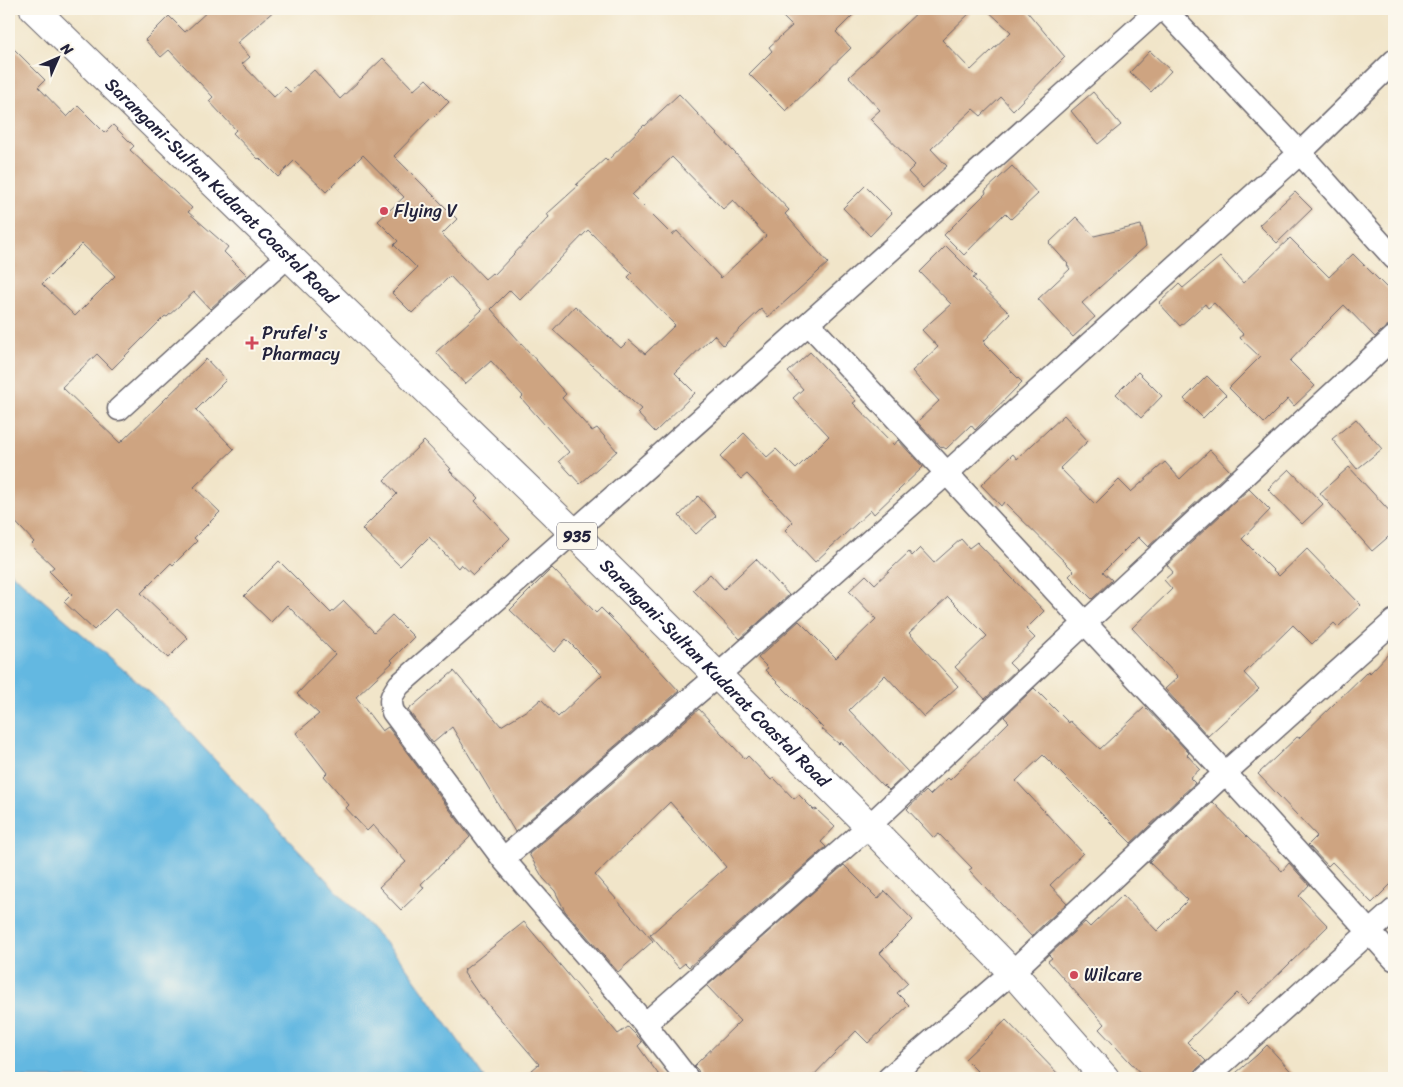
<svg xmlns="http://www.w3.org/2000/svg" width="1403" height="1087" font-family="Sriracha,sans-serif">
  <rect width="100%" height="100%" fill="#fbf7ec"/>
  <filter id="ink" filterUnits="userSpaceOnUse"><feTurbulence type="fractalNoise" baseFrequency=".02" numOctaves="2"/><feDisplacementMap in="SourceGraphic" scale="10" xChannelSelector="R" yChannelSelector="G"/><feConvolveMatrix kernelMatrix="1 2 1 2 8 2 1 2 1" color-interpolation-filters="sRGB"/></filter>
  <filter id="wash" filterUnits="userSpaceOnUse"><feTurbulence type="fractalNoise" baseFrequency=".0096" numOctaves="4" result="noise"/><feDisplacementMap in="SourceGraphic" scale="20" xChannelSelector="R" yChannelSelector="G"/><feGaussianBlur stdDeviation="1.12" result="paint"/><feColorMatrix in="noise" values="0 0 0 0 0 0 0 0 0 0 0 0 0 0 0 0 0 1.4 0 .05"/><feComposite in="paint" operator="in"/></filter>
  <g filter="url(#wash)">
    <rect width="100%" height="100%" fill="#f1e5c9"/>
    <!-- water -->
    <path fill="#64b8e1" stroke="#436d8e" d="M 9,571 L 162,703 L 401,960 L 485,1078 L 9,1078 Z"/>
    <g id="blocks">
      <!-- building -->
      <path fill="#cea481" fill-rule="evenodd" d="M 210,9 L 276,9 L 237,43 L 250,57 L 242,64 L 274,97 L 285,87 L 290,92 L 314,70 L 340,99 L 383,58 L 414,90 L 426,79 L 449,102 L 434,117 L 433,116 L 394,156 L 457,219 L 442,234 L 485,279 L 492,273 L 494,275 L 549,217 L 547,214 L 578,186 L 576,185 L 605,159 L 607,161 L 644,125 L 645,126 L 679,94 L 789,210 L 785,214 L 828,263 L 768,317 L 761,309 L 723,345 L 714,335 L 675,373 L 695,393 L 655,432 L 637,413 L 641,409 L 553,330 L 575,306 L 621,348 L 629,340 L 645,354 L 675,325 L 628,277 L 632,273 L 588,230 L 520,300 L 510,290 L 491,309 L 566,394 L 562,398 L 592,431 L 597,428 L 617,451 L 580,484 L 559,461 L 569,452 L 521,398 L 523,396 L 491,361 L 465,384 L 436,352 L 482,310 L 450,276 L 412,313 L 392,293 L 417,268 L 394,245 L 398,241 L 378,221 L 404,197 L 363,155 L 326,192 L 294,161 L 278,177 L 259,158 L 258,159 L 233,133 L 236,130 L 209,101 L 213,97 L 169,50 L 161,57 L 145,40 L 169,16 L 185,32 ZM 672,157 L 723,209 L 733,200 L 766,236 L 721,278 L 677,231 L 672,235 L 632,195 Z
        M 775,9 L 859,9 L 836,32 L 851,48 L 786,111 L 749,74 L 772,51 L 769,47 L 792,26 Z
        M 921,9 L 974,9 L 942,40 L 971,70 L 1011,32 L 986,9 L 1025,9 L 1065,57 L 1013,110 L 1001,97 L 981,116 L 973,109 L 931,149 L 947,166 L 923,188 L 908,172 L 915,165 L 870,119 L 880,110 L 849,77 Z
        M 9,44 L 45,80 L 38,87 L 67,117 L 78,106 L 105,133 L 113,125 L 134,146 L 130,150 L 192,208 L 188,212 L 228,247 L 224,252 L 247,275 L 210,309 L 194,292 L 167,317 L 165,316 L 112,369 L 97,354 L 62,387 L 120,443 L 206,359 L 226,380 L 196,410 L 234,449 L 194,487 L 220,512 L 194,538 L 197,541 L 173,565 L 171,563 L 141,593 L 188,638 L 168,658 L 115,609 L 94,630 L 64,602 L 72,594 L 49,571 L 54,567 L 31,545 L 34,542 L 9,515 ZM 82,244 L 115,276 L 75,316 L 42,284 Z
        M 1150,51 L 1171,71 L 1151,92 L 1130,72 Z
        M 1093,92 L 1121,125 L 1098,144 L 1071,111 Z
        M 1012,166 L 1038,194 L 1011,219 L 1005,213 L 964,255 L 944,235 L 986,193 L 985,191 Z
        M 865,186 L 892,213 L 870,236 L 843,208 Z
        M 1295,192 L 1312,209 L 1277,243 L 1259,225 Z
        M 1076,217 L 1094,236 L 1141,225 L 1146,246 L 1082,303 L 1095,317 L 1073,337 L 1038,299 L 1070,269 L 1067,265 L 1068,264 L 1049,243 Z
        M 1290,238 L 1329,277 L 1353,254 L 1394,295 L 1394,324 L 1391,324 L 1385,327 L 1375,337 L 1344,305 L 1307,342 L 1308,342 L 1290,361 L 1315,386 L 1294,406 L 1288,399 L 1264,423 L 1229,388 L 1260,357 L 1240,338 L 1243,334 L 1214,303 L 1208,308 L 1205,304 L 1180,326 L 1159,303 L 1179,284 L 1183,288 L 1220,257 L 1243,283 Z
        M 946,246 L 976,276 L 973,278 L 1010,314 L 984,341 L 985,342 L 984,344 L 1022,382 L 975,430 L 971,425 L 946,449 L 943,447 L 942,448 L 917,422 L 939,401 L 912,371 L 938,347 L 922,330 L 951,304 L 920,272 Z
        M 810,352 L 856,401 L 853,403 L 894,445 L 898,440 L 923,467 L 874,514 L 871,510 L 815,562 L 785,530 L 793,522 L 747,474 L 741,479 L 720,457 L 744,433 L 767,457 L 776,449 L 796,469 L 829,436 L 793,398 L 803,389 L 788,372 Z
        M 1138,372 L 1162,396 L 1141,418 L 1116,394 Z
        M 1207,376 L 1226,395 L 1203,418 L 1184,399 Z
        M 1064,415 L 1088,441 L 1060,468 L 1095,504 L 1119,480 L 1131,492 L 1165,462 L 1180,479 L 1210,450 L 1230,471 L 1148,547 L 1138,537 L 1103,572 L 1112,580 L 1092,599 L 1069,576 L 1074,571 L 1004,502 L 1001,506 L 981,485 L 1013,454 L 1017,459 Z
        M 1356,419 L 1382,449 L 1357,469 L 1332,439 Z
        M 424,441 L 451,469 L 449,470 L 478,498 L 475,501 L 510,538 L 473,575 L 461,564 L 458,568 L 429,537 L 400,566 L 362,529 L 397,494 L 384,480 Z
        M 1349,467 L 1394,516 L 1394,532 L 1372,551 L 1320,493 Z
        M 1289,469 L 1323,504 L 1302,524 L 1268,489 Z
        M 1249,489 L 1270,510 L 1242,539 L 1279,576 L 1307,549 L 1361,605 L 1338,627 L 1334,623 L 1312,644 L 1293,625 L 1244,673 L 1259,689 L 1208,736 L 1165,689 L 1178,677 L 1132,628 L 1172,589 L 1164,580 L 1173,572 L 1167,565 Z
        M 698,496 L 716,516 L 696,534 L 679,516 Z
        M 961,539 L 969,548 L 977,542 L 1044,611 L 1026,629 L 1035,638 L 1009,663 L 1016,670 L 985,699 L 955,667 L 987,636 L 948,597 L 909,633 L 958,686 L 924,717 L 885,675 L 849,710 L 908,772 L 889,790 L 884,785 L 883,786 L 841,742 L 839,744 L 822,729 L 823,728 L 765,670 L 768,668 L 758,658 L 799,621 L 836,658 L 876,619 L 849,591 L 866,575 L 875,584 L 909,552 L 912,556 L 920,548 L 934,563 Z
        M 756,559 L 789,595 L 740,639 L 693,590 L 710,574 L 724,589 Z
        M 279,561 L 331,613 L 344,601 L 374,632 L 392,615 L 414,637 L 391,660 L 393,662 L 356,697 L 382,731 L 388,727 L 470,837 L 421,884 L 424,888 L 401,910 L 379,887 L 406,862 L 373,825 L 367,831 L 346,808 L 349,805 L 324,776 L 327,773 L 296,733 L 319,714 L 297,694 L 335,654 L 287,605 L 271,622 L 244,596 Z
        M 552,568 L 596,613 L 601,608 L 619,626 L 679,691 L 515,832 L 452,727 L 433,743 L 408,710 L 454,671 L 501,726 L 532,707 L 541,699 L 558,717 L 602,675 L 566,639 L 554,652 L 510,610 Z
        M 1394,648 L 1394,881 L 1372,903 L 1332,862 L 1328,866 L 1308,845 L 1317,836 L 1258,774 L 1297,737 L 1299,738 L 1368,671 L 1370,673 Z
        M 1034,688 L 1069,723 L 1070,721 L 1100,749 L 1145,707 L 1189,753 L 1187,755 L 1200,769 L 1190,778 L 1195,783 L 1131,843 L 1043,755 L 1016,781 L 1083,853 L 1050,885 L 1067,903 L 1031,936 L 969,870 L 972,868 L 939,834 L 934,838 L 907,809 L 926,791 L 930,795 L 948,778 L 950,780 L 1009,722 L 1004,717 Z
        M 699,709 L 745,759 L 748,756 L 771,780 L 774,778 L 794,799 L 799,795 L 814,810 L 816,809 L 835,827 L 821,842 L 826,847 L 689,967 L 685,963 L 679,968 L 650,935 L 726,867 L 670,802 L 595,875 L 653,941 L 618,972 L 565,911 L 555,891 L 543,878 L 529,854 Z
        M 1213,802 L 1245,835 L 1282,871 L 1289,863 L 1309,885 L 1299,896 L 1328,926 L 1248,1004 L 1237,993 L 1187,1042 L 1206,1061 L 1197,1069 L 1194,1073 L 1193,1078 L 1145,1078 L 1099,1029 L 1104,1024 L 1048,961 L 1052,958 L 1049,955 L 1085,922 L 1090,927 L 1123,895 L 1157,931 L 1188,900 L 1149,862 Z
        M 844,865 L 878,899 L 885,891 L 913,920 L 880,953 L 908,983 L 897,993 L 909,1005 L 868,1043 L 856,1031 L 811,1078 L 700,1078 L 698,1070 L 694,1066 L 740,1021 L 707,986 Z
        M 524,922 L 618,1034 L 628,1027 L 640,1039 L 642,1042 L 638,1046 L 661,1078 L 523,1078 L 539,1064 L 478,993 L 464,973 L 465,971 L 464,970 Z
        M 1006,1020 L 1062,1078 L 984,1078 L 965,1059 Z
        M 1267,1045 L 1297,1078 L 1230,1078 L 1257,1055 Z"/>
    </g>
  </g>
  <g filter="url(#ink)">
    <use href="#blocks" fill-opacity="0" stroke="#6a666d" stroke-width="1"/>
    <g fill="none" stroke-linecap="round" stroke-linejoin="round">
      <defs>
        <path id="street" d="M 1164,9 L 1300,153 L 1394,258
          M 809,324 L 1085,623 L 1225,773 L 1394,959
          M 119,409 L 288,256
          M 503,859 L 717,676 L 947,473 L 1300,153 L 1394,61
          M 645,1024 L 869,826 L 1085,623 L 1394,337
          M 687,1078 L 645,1024 L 503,859 L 393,712 C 389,700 391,696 399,685 C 655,462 907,236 1159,9
          M 889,1078 L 1012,972 L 1225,773 L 1394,621
          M 1206,1078 L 1394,910"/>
        <g id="primary">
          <path id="s1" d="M 34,9 L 574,533 L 869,826 L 1012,972 L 1105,1078"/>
        </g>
      </defs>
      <!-- street casing -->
      <use href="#street" stroke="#6a666d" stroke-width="25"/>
      <!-- primary casing -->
      <use href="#primary" stroke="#6a666d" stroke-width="30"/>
      <!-- street -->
      <use href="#street" stroke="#fff" stroke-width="22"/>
      <!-- primary -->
      <use href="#primary" stroke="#fff" stroke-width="28"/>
    </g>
  </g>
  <!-- markers -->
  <g fill="#d1495b" stroke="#fbf7ec" stroke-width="2">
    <circle cx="384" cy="211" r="5"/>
    <path d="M249.5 335.5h5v5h5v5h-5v5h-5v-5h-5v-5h5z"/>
    <circle cx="1074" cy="975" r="5"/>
  </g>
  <g text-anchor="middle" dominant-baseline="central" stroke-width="4" stroke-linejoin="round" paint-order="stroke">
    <!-- shield labels -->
    <rect fill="#fbf7ec" stroke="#636270" stroke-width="1" x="557" y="522.5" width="40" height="27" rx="4"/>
    <g font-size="16" font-weight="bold" fill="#22223b">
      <text x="577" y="536">935</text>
    </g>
    <!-- street labels -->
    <g font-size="18" fill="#22223b" stroke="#fbf7ec">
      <text stroke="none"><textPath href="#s1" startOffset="261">Sarangani-Sultan Kudarat Coastal Road</textPath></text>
      <text stroke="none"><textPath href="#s1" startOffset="951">Sarangani-Sultan Kudarat Coastal Road</textPath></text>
    </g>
    <!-- poi labels -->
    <g font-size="18" fill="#22223b" stroke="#fbf7ec" text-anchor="start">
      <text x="394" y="211">Flying V</text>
      <text x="262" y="333">Prufel's<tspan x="262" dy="21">Pharmacy</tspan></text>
      <text x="1084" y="975">Wilcare</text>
    </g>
  </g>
  <!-- margin -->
  <rect width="1403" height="1087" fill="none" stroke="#fbf7ec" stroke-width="30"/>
  <!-- north arrow -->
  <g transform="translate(58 58) rotate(45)" stroke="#fbf7ec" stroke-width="4" paint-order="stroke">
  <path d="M0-4L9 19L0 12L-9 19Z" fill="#22223b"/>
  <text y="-8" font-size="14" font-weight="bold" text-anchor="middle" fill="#22223b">N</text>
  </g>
</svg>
